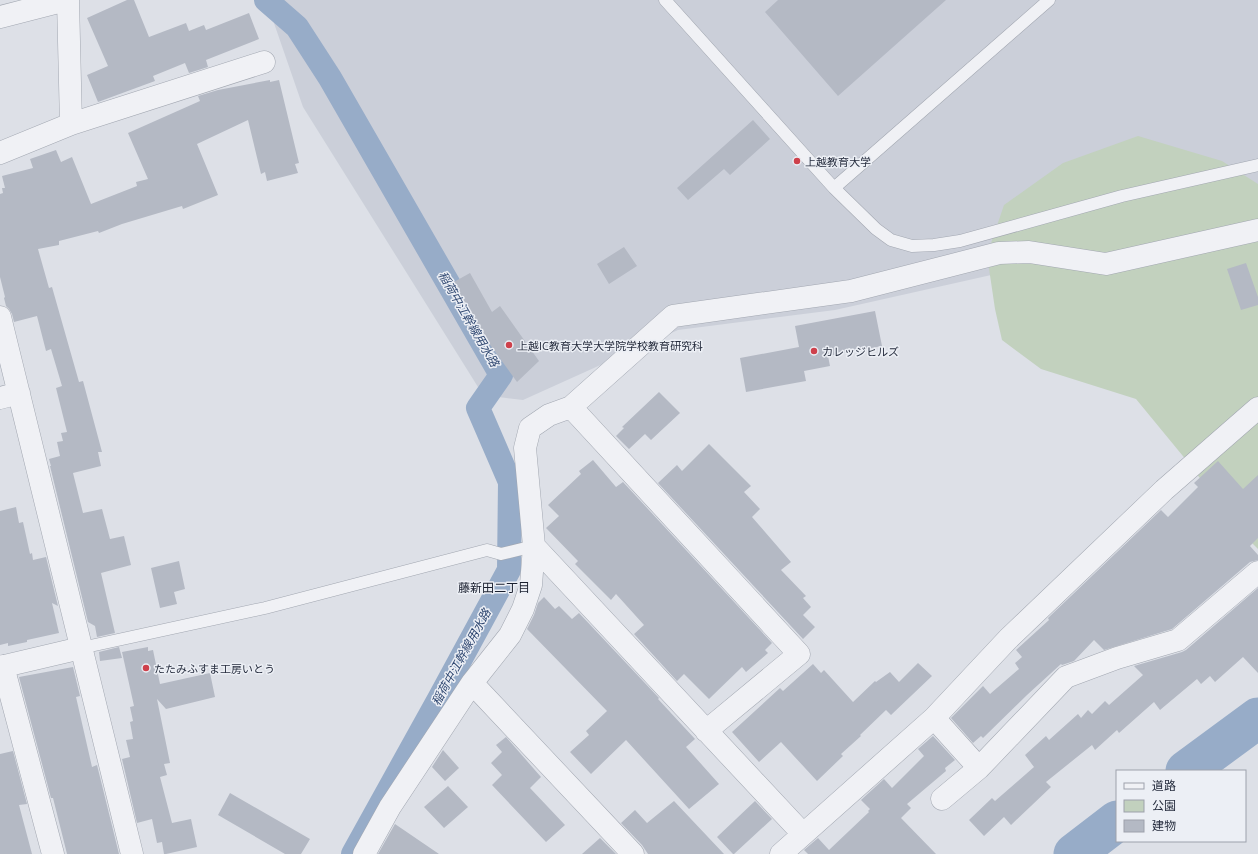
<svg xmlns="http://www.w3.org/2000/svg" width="1258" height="854" font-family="'Open Sans','Noto Sans JP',sans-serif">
  <rect width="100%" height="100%" fill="#dde0e7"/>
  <!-- built -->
  <path fill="#cbcfd9" d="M 266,0 L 1258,0 L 1258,215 L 835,310 L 678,330 L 523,400 L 483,395 L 303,107 Z"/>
  <!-- green -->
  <path fill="#c2d1be" d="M 1138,136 L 1222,161 L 1258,184 L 1258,549 L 1239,530 L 1187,461 L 1136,399 L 1041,369 L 1002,340 L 995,309 L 987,255 L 1004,205 L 1063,163 Z"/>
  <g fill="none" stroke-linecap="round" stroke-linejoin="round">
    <!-- canal -->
    <path stroke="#97acc8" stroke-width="24" d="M 266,0 L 297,27 L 330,78 L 501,375 L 478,408 L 510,482 L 509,570 L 439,699 L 353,854"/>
    <!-- river -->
    <path stroke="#97acc8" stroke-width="41" d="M 1186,771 L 1258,718
      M 1074,854 L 1117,821"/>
  </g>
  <!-- building -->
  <path fill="#b4b9c4" d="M 127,0 L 134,0 L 149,37 L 186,23 L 189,31 L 204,25 L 206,30 L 249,13 L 259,39 L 206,60 L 208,67 L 189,73 L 185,63 L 153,76 L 155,81 L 98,102 L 87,75 L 108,66 L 87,18 Z
    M 778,0 L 946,0 L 838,96 L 765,12 Z
    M 270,80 L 270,82 L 279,80 L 299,163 L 295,164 L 298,173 L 267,181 L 265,172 L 261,174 L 248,120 L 197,144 L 218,195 L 183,209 L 182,206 L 122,224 L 99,233 L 98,231 L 59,241 L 59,245 L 38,249 L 49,288 L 52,287 L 79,382 L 83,381 L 102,452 L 98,452 L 101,466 L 73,473 L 83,513 L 102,509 L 110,539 L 124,536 L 131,565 L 101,573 L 115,633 L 97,637 L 95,626 L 88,622 L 50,466 L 51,466 L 49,459 L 60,456 L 57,442 L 63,441 L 61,433 L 67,432 L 56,388 L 62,386 L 51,349 L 46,351 L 37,316 L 14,322 L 12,314 L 9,309 L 6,306 L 4,298 L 5,297 L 0,277 L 0,194 L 3,193 L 2,188 L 5,188 L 2,176 L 33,168 L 30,159 L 56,150 L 61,162 L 72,157 L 91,204 L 137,186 L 136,182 L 148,179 L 128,133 L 200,101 L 198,96 L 218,90 Z
    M 753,120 L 770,139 L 730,175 L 724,169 L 688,200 L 677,188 Z
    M 624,247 L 637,266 L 609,284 L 597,264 Z
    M 1246,263 L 1258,297 L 1258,305 L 1241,310 L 1227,269 Z
    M 470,273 L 492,312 L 500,306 L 539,361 L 517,382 L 475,324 L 452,283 Z
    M 875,311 L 882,346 L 828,356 L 830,366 L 804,371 L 806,381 L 746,392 L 740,358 L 799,347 L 795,326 Z
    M 659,392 L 680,413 L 651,440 L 645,434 L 629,449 L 616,436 L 624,428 L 622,427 Z
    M 709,444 L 751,486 L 744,492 L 760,509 L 752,517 L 791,562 L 781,570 L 806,596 L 803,598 L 811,607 L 803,615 L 815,627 L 803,639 L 658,483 L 677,465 L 682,471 Z
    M 593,460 L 616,487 L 623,482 L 772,643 L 765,650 L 768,653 L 746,672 L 742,667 L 709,699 L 684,674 L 677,681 L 634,634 L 644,625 L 616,594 L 611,600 L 575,564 L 578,561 L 546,528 L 559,516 L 548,505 L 581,474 L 579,471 Z
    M 1218,461 L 1243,489 L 1258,475 L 1258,538 L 1250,546 L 1258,555 L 1258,560 L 1250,562 L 1172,629 L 1104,650 L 1094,640 L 1074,661 L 1062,665 L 1061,664 L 1027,695 L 983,738 L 981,736 L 973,743 L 951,718 L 983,686 L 990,694 L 1019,669 L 1015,663 L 1022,657 L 1016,650 L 1049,620 L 1048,618 L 1161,510 L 1168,517 L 1198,487 L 1194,483 Z
    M 16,507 L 19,523 L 23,522 L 30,554 L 32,553 L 33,560 L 46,557 L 58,606 L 52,603 L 59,633 L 27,640 L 27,642 L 8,646 L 8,643 L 0,645 L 0,511 Z
    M 179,561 L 185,589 L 174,592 L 177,604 L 160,608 L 151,568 Z
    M 1258,588 L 1258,673 L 1243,657 L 1215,682 L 1210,676 L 1201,684 L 1197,679 L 1160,710 L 1154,702 L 1119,733 L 1117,730 L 1095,750 L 1092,745 L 1046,782 L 1051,787 L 1011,825 L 1004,817 L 984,836 L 969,820 L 992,798 L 995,801 L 1034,767 L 1025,755 L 1046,736 L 1049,740 L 1078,714 L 1081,718 L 1088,710 L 1092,714 L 1105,701 L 1109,705 L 1143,675 L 1134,666 L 1182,652 L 1186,650 Z
    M 544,597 L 555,609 L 559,606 L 572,619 L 579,613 L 659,698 L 658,699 L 695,739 L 686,747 L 719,784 L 689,809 L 626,740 L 591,774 L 570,752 L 589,735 L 586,731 L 607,711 L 527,629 L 534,615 L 538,603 Z
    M 119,647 L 122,658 L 100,661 L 99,652 Z
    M 148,647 L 148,651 L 153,650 L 160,684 L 210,673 L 215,697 L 166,709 L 157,699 L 170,763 L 164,764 L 167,775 L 160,777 L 172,823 L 191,819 L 197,847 L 166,854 L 164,854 L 162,842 L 157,843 L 152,819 L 137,823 L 122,759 L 130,757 L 126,740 L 133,739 L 130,722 L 133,721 L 130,707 L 134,706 L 122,652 Z
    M 918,663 L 932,676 L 891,715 L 886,710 L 860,735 L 861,736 L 841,754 L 843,756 L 817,781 L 781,742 L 759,762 L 732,732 L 780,688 L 783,691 L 813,664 L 821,673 L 824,670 L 853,702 L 875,681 L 876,682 L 890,672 L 899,682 Z
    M 73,667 L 80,696 L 76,697 L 92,767 L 97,765 L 119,854 L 67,854 L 53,798 L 51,798 L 19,677 Z
    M 933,736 L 955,760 L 945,768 L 946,771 L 907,804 L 911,808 L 901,818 L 936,854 L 808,854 L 804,850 L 818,838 L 829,850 L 869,812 L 868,811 L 870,809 L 861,800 L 884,779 L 892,788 L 924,756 L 918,749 Z
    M 506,737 L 541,777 L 530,788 L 565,825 L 546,842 L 492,785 L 502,775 L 491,763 L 502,752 L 496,745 Z
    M 443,750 L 459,768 L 445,781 L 432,767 Z
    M 13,751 L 27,804 L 19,805 L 32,854 L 0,854 L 0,754 Z
    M 448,786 L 468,807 L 444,828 L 424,807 Z
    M 230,793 L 310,839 L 301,854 L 285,854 L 218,815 Z
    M 674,801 L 724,854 L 648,854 L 642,845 L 621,823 L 635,810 L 647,823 Z
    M 755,801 L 772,819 L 734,854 L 733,854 L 717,837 Z
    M 395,824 L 439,854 L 378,854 Z
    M 600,838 L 616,854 L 582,854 Z"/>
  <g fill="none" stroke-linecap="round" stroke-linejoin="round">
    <defs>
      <path id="service" d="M 665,0 L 834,188 L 1049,0
        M 834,188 L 876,229 L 891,240 L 912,246 L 934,245 L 960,241 L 1122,196 L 1258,165
        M 81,648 L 265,608 L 487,550 L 501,554 L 534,546"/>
      <path id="minor" d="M 68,0 L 71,124
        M 0,17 L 66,0
        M 0,153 L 71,124 L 264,62
        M 0,317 L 132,854
        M 0,398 L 19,393
        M 571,407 L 799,654 L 706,731
        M 534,546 L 803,834
        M 3,666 L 53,854
        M 0,667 L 81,648
        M 472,683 L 633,854
        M 934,718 L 979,768
        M 942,799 L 979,768 L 1066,677 L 1117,658 L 1178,640 L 1258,572
        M 364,854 L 390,807 L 472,683 L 510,635 L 523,609 L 531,585 L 534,546 L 525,448 L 530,428 L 549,415 L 571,407 L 673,316 L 851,291 L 999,253 L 1029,252 L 1106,264 L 1258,230
        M 781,854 L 934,718 L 1008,639 L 1164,490 L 1258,408"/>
    </defs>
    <!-- service casing -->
    <use href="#service" stroke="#a2a7b1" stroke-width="13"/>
    <!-- minor casing -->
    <use href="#minor" stroke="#a2a7b1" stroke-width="23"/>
    <!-- service -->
    <use href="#service" stroke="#f0f1f5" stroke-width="12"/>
    <!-- minor -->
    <use href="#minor" stroke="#f0f1f5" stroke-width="22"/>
  </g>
  <!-- markers -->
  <g fill="#ce404b" stroke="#eceff5" stroke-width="1.5">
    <circle cx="797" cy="161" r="4"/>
    <circle cx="509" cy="345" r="4"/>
    <circle cx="814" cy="351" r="4"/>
    <circle cx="146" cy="668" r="4"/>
  </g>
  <g text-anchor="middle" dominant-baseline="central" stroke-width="3" stroke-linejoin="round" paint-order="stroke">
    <!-- poi labels -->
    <g font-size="11" fill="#262d3e" stroke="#eceff5" text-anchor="start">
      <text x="805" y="161">上越教育大学</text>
      <text x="517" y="345">上越IC教育大学大学院学校教育研究科</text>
      <text x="822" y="351">カレッジヒルズ</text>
      <text x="154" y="668">たたみふすま工房いとう</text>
    </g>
    <!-- water labels -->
    <g font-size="12" font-style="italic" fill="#314972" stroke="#eceff5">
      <text transform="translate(469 319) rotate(60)">稲荷中江幹線用水路</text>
      <text transform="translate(461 657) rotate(-61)">稲荷中江幹線用水路</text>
    </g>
    <!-- neighbourhood labels -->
    <g font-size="12" fill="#191f2e" stroke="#eceff5">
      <text x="494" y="587">藤新田二丁目</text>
    </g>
  </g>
  <!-- legend -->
  <rect x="1116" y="770" width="130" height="72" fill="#eceff5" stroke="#9da1ac"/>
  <rect x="1124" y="783" width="20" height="6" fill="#f0f1f5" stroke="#9da1ac"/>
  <text x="1152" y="790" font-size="12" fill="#262d3e">道路</text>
  <rect x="1124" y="800" width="20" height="12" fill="#c2d1be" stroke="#9da1ac"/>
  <text x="1152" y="810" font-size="12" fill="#262d3e">公園</text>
  <rect x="1124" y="820" width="20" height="12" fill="#b4b9c4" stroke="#9da1ac"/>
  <text x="1152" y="830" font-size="12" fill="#262d3e">建物</text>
</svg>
